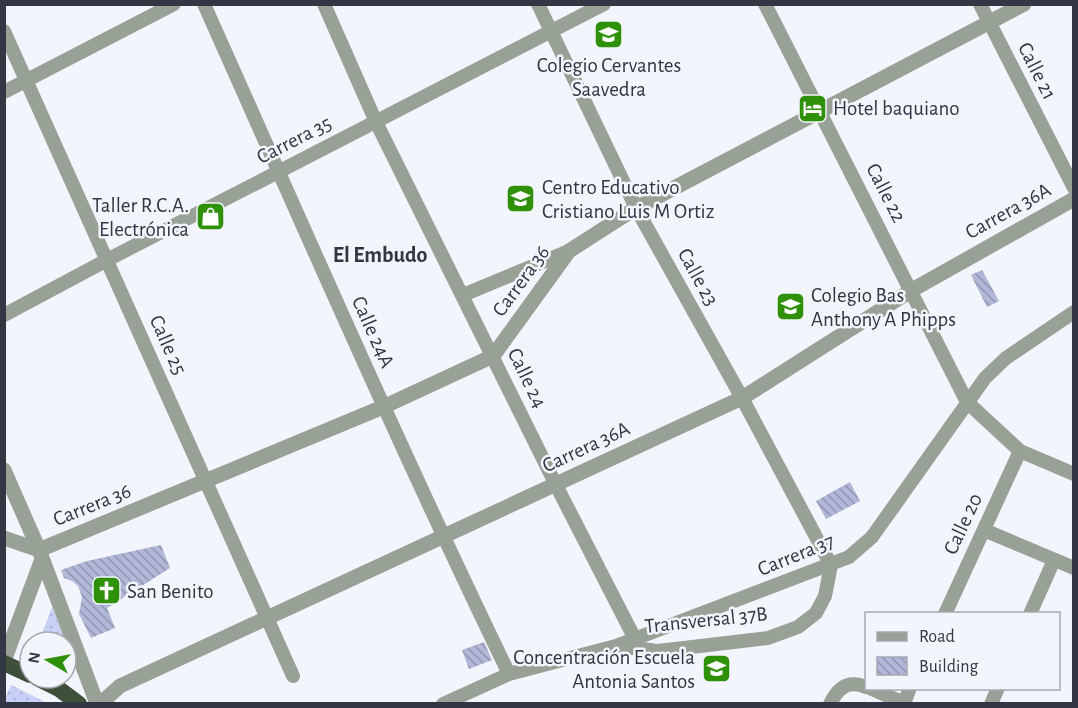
<svg xmlns="http://www.w3.org/2000/svg" width="1078" height="708" font-family="'Alegreya Sans',sans-serif">
  <defs>
    <pattern id="park-dots" width="8" height="8" patternUnits="userSpaceOnUse" patternTransform="scale(1.5)"><rect width="8" height="8" fill="#c8d0f6"/><path d="M2 2h.1M6 6h.1" fill="none" stroke="#acb3d4" stroke-width="1.8" stroke-linecap="round"/></pattern>
    <pattern id="building-back-hatch" width="6" height="6" patternUnits="userSpaceOnUse" patternTransform="scale(1.5)"><rect width="6" height="6" fill="#b0b7d7"/><path d="M-1 5l2 2M0 0l6 6M5-1l2 2" fill="none" stroke="#9096b0"/></pattern>
  </defs>
  <rect width="100%" height="100%" fill="#f3f5fc"/>
  <!-- park -->
  <path fill="url(#park-dots)" d="M 52,607 L 66,642 L 39,642 Z
    M 11,685 L 47,703 L 5,703 L 5,698 Z"/>
  <!-- building -->
  <path fill="url(#building-back-hatch)" d="M 982,270 L 999,301 L 987,307 L 971,275 Z
    M 850,482 L 860,501 L 826,519 L 816,501 Z
    M 161,545 L 170,568 L 107,608 L 115,628 L 91,638 L 79,614 L 82,597 L 78,586 L 72,581 L 64,578 L 61,570 L 87,561 Z
    M 484,642 L 492,660 L 469,669 L 462,650 Z"/>
  <g fill="none" stroke-linecap="round" stroke-linejoin="round">
    <!-- minor -->
    <path stroke="#97a195" stroke-width="14" d="M 204,4 C 304,228 402,453 509,674
      M 324,4 L 376,122 L 556,485 L 635,639
      M 538,4 L 636,208 L 742,398 L 831,565 L 825,596 L 816,613 L 798,627 L 768,638 L 658,651 L 616,646
      M 765,4 L 967,402 L 1020,451 L 1074,474
      M 980,4 L 1074,188
      M 4,31 L 293,676
      M 4,92 L 174,4
      M 463,295 L 569,251
      M 4,315 L 107,260 L 604,4
      M 984,530 L 1074,568
      M 945,614 L 1020,451
      M 1030,614 L 1054,560
      M 870,688 L 906,704
      M 904,703 L 910,688
      M 443,704 L 509,674 L 616,646 L 849,557 L 872,537 L 985,378 L 1006,358 L 1074,312
      M 830,704 C 838,687 849,680 866,687
      M 991,704 L 998,688"/>
    <!-- tertiary -->
    <path stroke="#97a195" stroke-width="15" d="M 4,470 L 39,550 L 96,701
      M 4,538 L 39,550
      M 39,550 L 383,407 L 493,356 L 569,251 L 636,208 L 1024,4
      M 4,661 L 42,559
      M 101,703 L 120,686 L 742,398 L 912,290 L 1074,199"/>
    <!-- trunk -->
    <path stroke="#3e503a" stroke-width="16" d="M 4,663 L 30,675
      M 37,678 L 59,689 L 79,704"/>
  </g>
  <!-- icons -->
  <defs>
    <symbol id="school-square" viewBox="-11 -11 22 22"><rect x="-9" y="-9" width="18" height="18" rx="4" fill="#2f900a" stroke="#f3f5fc"/><path d="M0-5L7-2L0 1L-7-2ZM-4 1L0 2.5L4 1V4Q0 6-4 4Z" fill="#fff"/></symbol>
    <symbol id="hotel-square" viewBox="-11 -11 22 22"><rect x="-9" y="-9" width="18" height="18" rx="4" fill="#2f900a" stroke="#f3f5fc"/><path d="M-6-4.5h1.5V1H6V5H4.5V3h-9V5H-6ZM-4 0a1.8 1.8 0 1 1 3.6 0ZM.5 0V-2.5h3Q6-2.5 6 0Z" fill="#fff"/></symbol>
    <symbol id="shop-square" viewBox="-11 -11 22 22"><rect x="-9" y="-9" width="18" height="18" rx="4" fill="#2f900a" stroke="#f3f5fc"/><path d="M-5-2.5h2.3a2.7 3.5 0 0 1 5.4 0H5L5.5 6h-11ZM-1.5-2.5h3a1.5 2.3 0 0 0-3 0Z" fill="#fff"/></symbol>
    <symbol id="church-square" viewBox="-11 -11 22 22"><rect x="-9" y="-9" width="18" height="18" rx="4" fill="#2f900a" stroke="#f3f5fc"/><path d="M-1.2-6h2.4v3.5h3.3v2.4h-3.3V6h-2.4V-.1h-3.3v-2.4h3.3Z" fill="#fff"/></symbol>
  </defs>
  <g fill-rule="evenodd">
    <use href="#school-square" x="592" y="18" width="33" height="33"/>
    <use href="#hotel-square" x="796" y="92" width="33" height="33"/>
    <use href="#school-square" x="504" y="182" width="33" height="33"/>
    <use href="#shop-square" x="194" y="200" width="33" height="33"/>
    <use href="#school-square" x="774" y="290" width="33" height="33"/>
    <use href="#church-square" x="90" y="574" width="33" height="33"/>
    <use href="#school-square" x="700" y="652" width="33" height="33"/>
  </g>
  <g text-anchor="middle" dominant-baseline="central" stroke-width="5" stroke-linejoin="round" paint-order="stroke">
    <!-- poi labels -->
    <g font-size="21" fill="#333643" stroke="#f3f5fc" text-anchor="start">
      <text x="609" y="65" text-anchor="middle">Colegio Cervantes<tspan x="609" dy="24">Saavedra</tspan></text>
      <text x="833" y="108">Hotel baquiano</text>
      <text x="542" y="187">Centro Educativo<tspan x="542" dy="24">Cristiano Luis M Ortiz</tspan></text>
      <text x="189" y="205" text-anchor="end">Taller R.C.A.<tspan x="189" dy="24">Electrónica</tspan></text>
      <text x="811" y="295">Colegio Bas<tspan x="811" dy="24">Anthony A Phipps</tspan></text>
      <text x="127" y="591">San Benito</text>
      <text x="695" y="657" text-anchor="end">Concentración Escuela<tspan x="695" dy="24">Antonia Santos</tspan></text>
    </g>
    <!-- street labels -->
    <g font-size="21" fill="#333643" stroke="#f3f5fc">
      <text transform="translate(1037 71) rotate(63)">Calle 21</text>
      <text transform="translate(294 140) rotate(-27)">Carrera 35</text>
      <text transform="translate(886 193) rotate(63)">Calle 22</text>
      <text transform="translate(1008 211) rotate(-29)">Carrera 36A</text>
      <text transform="translate(698 277) rotate(61)">Calle 23</text>
      <text transform="translate(521 281) rotate(-54)">Carrera 36</text>
      <text transform="translate(373 332) rotate(66)">Calle 24A</text>
      <text transform="translate(168 345) rotate(66)">Calle 25</text>
      <text transform="translate(527 378) rotate(64)">Calle 24</text>
      <text transform="translate(586 447) rotate(-25)">Carrera 36A</text>
      <text transform="translate(92 505) rotate(-22)">Carrera 36</text>
      <text transform="translate(963 524) rotate(-65)">Calle 20</text>
      <text transform="translate(796 555) rotate(-22)">Carrera 37</text>
      <text transform="translate(706 620) rotate(-6)">Transversal 37B</text>
    </g>
    <!-- neighbourhood labels -->
    <g font-size="22" font-weight="bold" fill="#333643" stroke="#f3f5fc">
      <text x="380" y="255">El Embudo</text>
    </g>
  </g>
  <!-- border -->
  <rect width="1078" height="708" fill="none" stroke="#333643" stroke-width="12"/>
  <!-- legend -->
  <rect x="865" y="612" width="195" height="78" fill="#f3f5fc" stroke="#a6a9b2" stroke-width="1.5"/>
  <rect x="877" y="632" width="30" height="9" fill="#97a195" stroke="#a6a9b2" stroke-width="1.5"/>
  <text x="919" y="642" font-size="18" fill="#333643">Road</text>
  <rect x="877" y="657" width="30" height="18" fill="url(#building-back-hatch)" stroke="#a6a9b2" stroke-width="1.5"/>
  <text x="919" y="672" font-size="18" fill="#333643">Building</text>
  <!-- north arrow -->
  <g transform="translate(48 660) rotate(280)"><circle r="28" fill="#f3f5fc" stroke="#a6a9b2" stroke-width="1.5"/>
  <path d="M0-4.5L10 22L0 15L-10 22Z" fill="#2f900a"/>
  <text y="-9" font-size="16" font-weight="bold" text-anchor="middle" fill="#333643">N</text>
  </g>
</svg>
